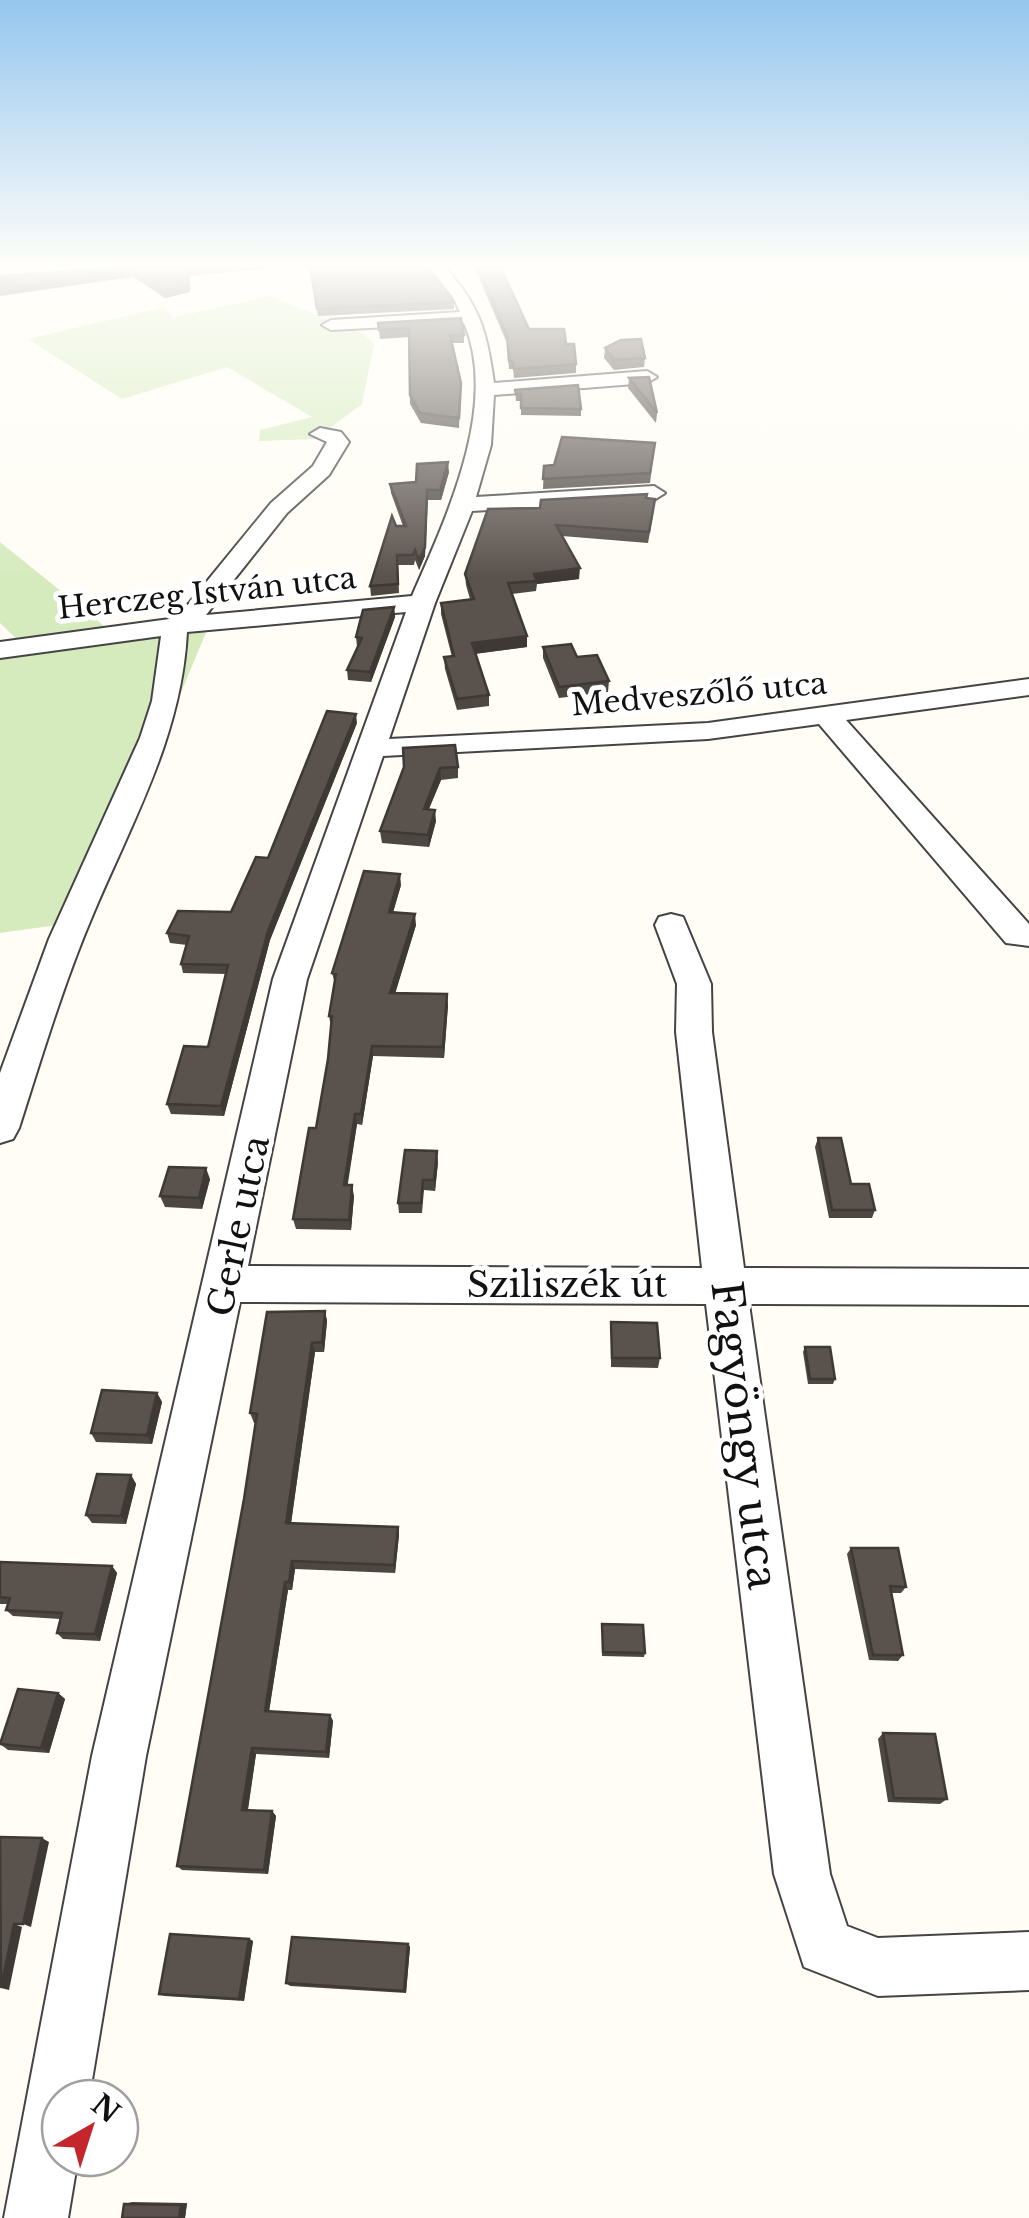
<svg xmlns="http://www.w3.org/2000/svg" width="1029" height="2218" font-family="'Libre Baskerville',serif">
  <rect width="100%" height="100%" fill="#fffdf5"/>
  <!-- green -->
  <path fill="#d5ebbd" d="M 269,296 L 362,333 L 374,344 L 362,404 L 315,439 L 259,441 L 260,430 L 312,417 L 227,367 L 122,399 L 28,339 L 165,307 L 172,318 Z
    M 0,542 L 109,630 L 212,618 L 86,921 L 0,933 L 0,656 L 28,650 L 0,623 Z"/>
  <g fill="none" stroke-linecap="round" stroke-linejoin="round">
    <defs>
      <path id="minor" d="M 42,266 L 129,266 L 121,271 L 0,279 L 0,269 Z
        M 427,266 L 444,266 C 480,306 487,331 494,383 L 647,371 L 657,377 L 647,383 L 494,395 L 491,445 L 476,497 L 654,486 L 665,493 L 654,500 L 472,511 L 435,603 L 389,739 L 708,723 L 1029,679 L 1029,695 L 846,720 L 1029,924 L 1029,946 L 1006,943 L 819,724 L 708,739 L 383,756 L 307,979 L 248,1266 L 702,1268 L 676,1032 L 677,984 L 655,925 L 659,917 L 671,914 L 683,917 L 711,984 L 712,1032 L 744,1268 L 1029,1269 L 1029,1305 L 749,1304 L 830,1874 L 847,1926 L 878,1938 L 1029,1932 L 1029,1990 L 878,1996 L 804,1967 L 774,1874 L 706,1304 L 240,1302 L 146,1756 L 89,2098 L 60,2098 L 60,2158 L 78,2158 L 68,2218 L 4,2218 L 92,1756 L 273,979 L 406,612 L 187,632 C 182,734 133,820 94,912 C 64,982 42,1056 19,1128 L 13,1139 L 0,1143 L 0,1073 L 49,939 L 140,738 L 152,701 L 161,636 L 0,658 L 0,642 L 177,618 L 271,503 L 313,466 L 327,442 L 310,434 L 320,428 L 341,432 L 349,442 L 329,475 L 287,513 L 206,615 L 412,596 C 445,520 500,406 464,323 L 331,330 L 322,325 L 331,320 L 460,312 L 453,297 Z"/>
    </defs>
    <!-- minor casing -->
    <use href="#minor" stroke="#444" stroke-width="4"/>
    <!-- minor -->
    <use href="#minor" fill="#fff" fill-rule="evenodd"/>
  </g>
  <!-- wall -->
  <path fill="#4d4742" d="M 295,266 L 428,266 L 454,302 L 454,309 L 318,316 L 310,269 L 296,269 Z
    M 474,266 L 500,266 L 529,329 L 566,344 L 576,364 L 576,373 L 514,378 L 513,369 L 509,369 L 507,343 Z
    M 120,268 L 189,276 L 190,292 L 165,298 Z
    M 378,323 L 464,335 L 464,343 L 452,343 L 461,383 L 459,428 L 421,423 L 410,404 L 409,337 L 380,339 Z
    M 605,348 L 645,358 L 644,367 L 614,370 L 604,358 Z
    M 629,378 L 657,413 L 656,423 L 628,388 Z
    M 515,390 L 581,409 L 581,416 L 521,415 L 521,401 L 516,401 Z
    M 655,443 L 650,483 L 543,489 L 544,466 Z
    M 449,472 L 441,500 L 428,500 L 425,556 L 419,570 L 415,560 L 414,565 L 398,565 L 399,593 L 371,596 L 370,586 L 396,526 L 403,526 L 391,493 L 390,484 L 416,482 Z
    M 646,498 L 654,510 L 648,543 L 562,536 L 579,579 L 537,584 L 536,591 L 512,594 L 527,647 L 475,654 L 489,695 L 489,706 L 457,710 L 445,669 L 444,657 L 452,657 L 441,614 L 441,603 L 470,599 L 466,585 L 465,574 L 540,508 Z
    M 394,607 L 395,617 L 371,682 L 348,680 L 347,670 L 357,647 L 356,637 Z
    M 543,647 L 577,657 L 609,681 L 608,692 L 559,698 L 543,658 Z
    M 357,723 L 270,940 L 224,1116 L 171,1114 L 167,1104 L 208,1047 L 226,974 L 183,973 L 181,964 L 187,945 L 170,943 L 167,933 L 231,912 Z
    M 458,767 L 458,778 L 441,780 L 429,809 L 436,821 L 429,847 L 382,843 L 380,831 L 404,768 Z
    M 401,885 L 393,912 L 416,925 L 395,993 L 448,1005 L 444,1058 L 373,1056 L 362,1125 L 357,1124 L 347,1185 L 354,1196 L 351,1230 L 296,1229 L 293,1219 L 316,1128 L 328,1059 L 331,1027 L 329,1016 L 335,984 L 332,973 Z
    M 818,1138 L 851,1184 L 875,1210 L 872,1218 L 829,1218 L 815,1147 Z
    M 438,1162 L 435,1191 L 424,1190 L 422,1213 L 399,1213 L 398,1203 Z
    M 210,1179 L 202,1209 L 165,1207 L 160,1196 Z
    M 325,1311 L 327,1321 L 324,1352 L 315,1352 L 291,1523 L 398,1527 L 399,1535 L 395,1573 L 295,1569 L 292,1590 L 288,1590 L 269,1712 L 330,1715 L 333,1721 L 329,1758 L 256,1754 L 248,1810 L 272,1811 L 276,1816 L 268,1874 L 182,1870 L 177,1866 L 244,1499 L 256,1423 L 254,1423 L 250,1413 Z
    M 611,1322 L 660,1358 L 658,1368 L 611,1367 Z
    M 805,1347 L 835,1379 L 833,1384 L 808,1384 L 803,1352 Z
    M 157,1393 L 162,1402 L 152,1444 L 96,1442 L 91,1433 Z
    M 131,1475 L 136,1484 L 126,1524 L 92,1523 L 86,1515 Z
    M 851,1548 L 906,1587 L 901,1593 L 892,1593 L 903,1655 L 898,1661 L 869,1660 L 847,1554 Z
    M 0,1562 L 112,1566 L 117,1573 L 100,1641 L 63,1639 L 57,1633 L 60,1619 L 13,1616 L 6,1610 L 8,1604 L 0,1604 Z
    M 602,1624 L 645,1653 L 644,1657 L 602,1656 Z
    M 58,1693 L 65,1699 L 49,1753 L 8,1750 L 0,1744 Z
    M 883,1733 L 947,1799 L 940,1804 L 888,1802 L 878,1739 Z
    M 249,1939 L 253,1941 L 244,2001 L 165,1996 L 159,1994 Z
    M 408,1944 L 410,1947 L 406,1993 L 290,1986 L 286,1983 Z
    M 132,2202 L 187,2203 L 185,2218 L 124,2204 Z"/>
  <!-- shaded-wall -->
  <path fill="#3f3936" d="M 229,266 L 293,266 L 189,276 L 190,292 L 165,298 L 164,292 L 188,270 Z
    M 130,271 L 132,277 L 0,296 L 0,289 Z
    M 448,462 L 449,472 L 441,500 L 440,490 Z
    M 427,490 L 425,556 L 419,570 L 419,560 Z
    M 580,568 L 579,579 L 537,584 L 534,574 Z
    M 394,607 L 395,617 L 371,682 L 370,672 Z
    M 527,636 L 527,647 L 472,654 L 472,643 Z
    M 356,714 L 357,723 L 270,940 L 224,1116 L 221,1106 L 268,931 Z
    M 440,768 L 441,780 L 424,820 L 424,809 Z
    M 435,810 L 436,821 L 429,847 L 428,835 Z
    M 400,874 L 401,885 L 390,923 L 389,912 Z
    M 415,914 L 416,925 L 392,1004 L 390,993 Z
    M 447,994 L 448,1005 L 444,1058 L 443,1047 Z
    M 372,1046 L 373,1056 L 362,1125 L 361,1114 Z
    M 355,1114 L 357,1124 L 346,1196 L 344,1185 Z
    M 437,1151 L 438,1162 L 435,1191 L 434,1180 Z
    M 206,1168 L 210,1179 L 202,1209 L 199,1198 Z
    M 352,1185 L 354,1196 L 351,1230 L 349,1220 Z
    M 325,1311 L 327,1321 L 324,1352 L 322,1342 Z
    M 312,1343 L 315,1352 L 290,1531 L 286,1523 Z
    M 157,1393 L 162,1402 L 152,1444 L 147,1435 Z
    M 131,1475 L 136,1484 L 126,1524 L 121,1516 Z
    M 398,1527 L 399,1535 L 395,1573 L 394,1565 Z
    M 292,1561 L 295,1569 L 292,1590 L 289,1582 Z
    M 112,1566 L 117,1573 L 100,1641 L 95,1634 Z
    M 285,1582 L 288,1590 L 268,1717 L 265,1711 Z
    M 58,1693 L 65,1699 L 49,1753 L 41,1748 Z
    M 330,1715 L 333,1721 L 329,1758 L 326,1752 Z
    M 252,1748 L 256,1754 L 247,1814 L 242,1810 Z
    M 272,1811 L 276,1816 L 268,1874 L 264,1870 Z
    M 42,1838 L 49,1842 L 31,1927 L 23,1924 Z
    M 14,1924 L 22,1927 L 9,1990 L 1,1988 Z
    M 249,1939 L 253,1941 L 244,2001 L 239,1999 Z
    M 408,1944 L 410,1947 L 406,1993 L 404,1991 Z
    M 187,2203 L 185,2218 L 179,2218 L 181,2205 Z"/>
  <!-- building -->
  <path fill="#5a524d" stroke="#3f3936" stroke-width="2.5" d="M 123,266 L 229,266 L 188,270 L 189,286 L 164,292 L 130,271 L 0,289 L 0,276 L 120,268 Z
    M 310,266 L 428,266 L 454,302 L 317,309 Z
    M 478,266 L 500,266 L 529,329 L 564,329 L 566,344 L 574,344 L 576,364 L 514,369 L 513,361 L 509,361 L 507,335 Z
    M 461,318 L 464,335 L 450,335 L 461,383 L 459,418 L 420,413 L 410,395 L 409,328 L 379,330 L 378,323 Z
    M 641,339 L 645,358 L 614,360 L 605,348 L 621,340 Z
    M 649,377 L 657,413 L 629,378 Z
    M 578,385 L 581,409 L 521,408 L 521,394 L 516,394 L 515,390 Z
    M 562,437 L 655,443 L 650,473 L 543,479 L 544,466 L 554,465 Z
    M 448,462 L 440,490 L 427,490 L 425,547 L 419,560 L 415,550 L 413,555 L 397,555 L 398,584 L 370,586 L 392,516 L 396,526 L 406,526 L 390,484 L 416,482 L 417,464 Z
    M 647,494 L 646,498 L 655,499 L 649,532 L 556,525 L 580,568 L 534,574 L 537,581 L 508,583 L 527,636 L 472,643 L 489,695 L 457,699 L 444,657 L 454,656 L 441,603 L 474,599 L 465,574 L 488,509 L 540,508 L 541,500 Z
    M 394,607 L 370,672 L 347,670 L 362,638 L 356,637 L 363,610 Z
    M 571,644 L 577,657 L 597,655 L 609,681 L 559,687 L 543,647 Z
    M 327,711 L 356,714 L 268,931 L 221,1106 L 167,1104 L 184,1046 L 208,1047 L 228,965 L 181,964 L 189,936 L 167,933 L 178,911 L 231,912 L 256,857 L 268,858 Z
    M 455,745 L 458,767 L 440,768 L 424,809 L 435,810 L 428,835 L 380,831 L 404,767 L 403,748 Z
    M 364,871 L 400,874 L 389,912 L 415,914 L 390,993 L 447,994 L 443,1047 L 372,1046 L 361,1114 L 355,1114 L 344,1185 L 352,1185 L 349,1220 L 293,1219 L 309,1128 L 316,1128 L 328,1059 L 332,1016 L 329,1016 L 336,974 L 332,973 Z
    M 818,1138 L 841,1138 L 851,1184 L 869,1184 L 875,1210 L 832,1210 Z
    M 405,1150 L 437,1151 L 434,1180 L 423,1180 L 421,1203 L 398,1203 Z
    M 169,1167 L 206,1168 L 199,1198 L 160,1196 Z
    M 325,1311 L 322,1342 L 312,1343 L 286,1523 L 398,1527 L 394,1565 L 292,1561 L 289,1582 L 285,1582 L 265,1711 L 330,1715 L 326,1752 L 252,1748 L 242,1810 L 272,1811 L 264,1870 L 177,1866 L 244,1499 L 257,1414 L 250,1413 L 267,1312 Z
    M 611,1322 L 657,1323 L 660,1358 L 612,1358 Z
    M 805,1347 L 830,1347 L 835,1379 L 810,1379 Z
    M 102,1390 L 157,1393 L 147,1435 L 91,1433 Z
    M 97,1474 L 131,1475 L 121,1516 L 86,1515 Z
    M 851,1548 L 898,1548 L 906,1587 L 890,1586 L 903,1655 L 873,1655 Z
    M 0,1562 L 112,1566 L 95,1634 L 57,1633 L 62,1613 L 6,1610 L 10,1598 L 0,1597 Z
    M 602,1624 L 643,1625 L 645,1653 L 603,1652 Z
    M 18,1689 L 58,1693 L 41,1748 L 0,1744 Z
    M 883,1733 L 935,1734 L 947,1799 L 894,1798 Z
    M 0,1837 L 42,1838 L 23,1924 L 14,1924 L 1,1988 Z
    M 170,1934 L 249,1939 L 239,1999 L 159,1994 Z
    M 292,1937 L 408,1944 L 404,1991 L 286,1983 Z
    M 124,2204 L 181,2205 L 179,2218 L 122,2218 Z"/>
  <!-- sky -->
  <linearGradient id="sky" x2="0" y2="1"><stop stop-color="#95c6ee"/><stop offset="0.46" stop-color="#fffefa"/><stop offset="1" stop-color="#fffefa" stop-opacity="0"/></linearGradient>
  <rect width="1029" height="577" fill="url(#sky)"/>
  <g text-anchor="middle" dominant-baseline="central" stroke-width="10" stroke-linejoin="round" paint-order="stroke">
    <!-- far-street labels -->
    <g font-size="30" fill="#111" stroke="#fff">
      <text transform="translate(207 593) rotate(-6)">Herczeg István utca</text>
      <text transform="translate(699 694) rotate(-5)">Medveszőlő utca</text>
    </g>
    <!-- street labels -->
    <g font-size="35" fill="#111" stroke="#fff">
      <text transform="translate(238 1226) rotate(-78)">Gerle utca</text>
      <text x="567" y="1284">Sziliszék út</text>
    </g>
    <!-- near-street labels -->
    <g font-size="42" fill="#111" stroke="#fff">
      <text transform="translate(745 1435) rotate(83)">Fagyöngy utca</text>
    </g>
  </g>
  <!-- north arrow -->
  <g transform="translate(90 2128) rotate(39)"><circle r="48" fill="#ffffff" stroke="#a0a0a0" stroke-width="2.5"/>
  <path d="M0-8L18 38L0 25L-18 38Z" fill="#c4262e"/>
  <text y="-15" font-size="28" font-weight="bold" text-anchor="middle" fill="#111111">N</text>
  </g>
</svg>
